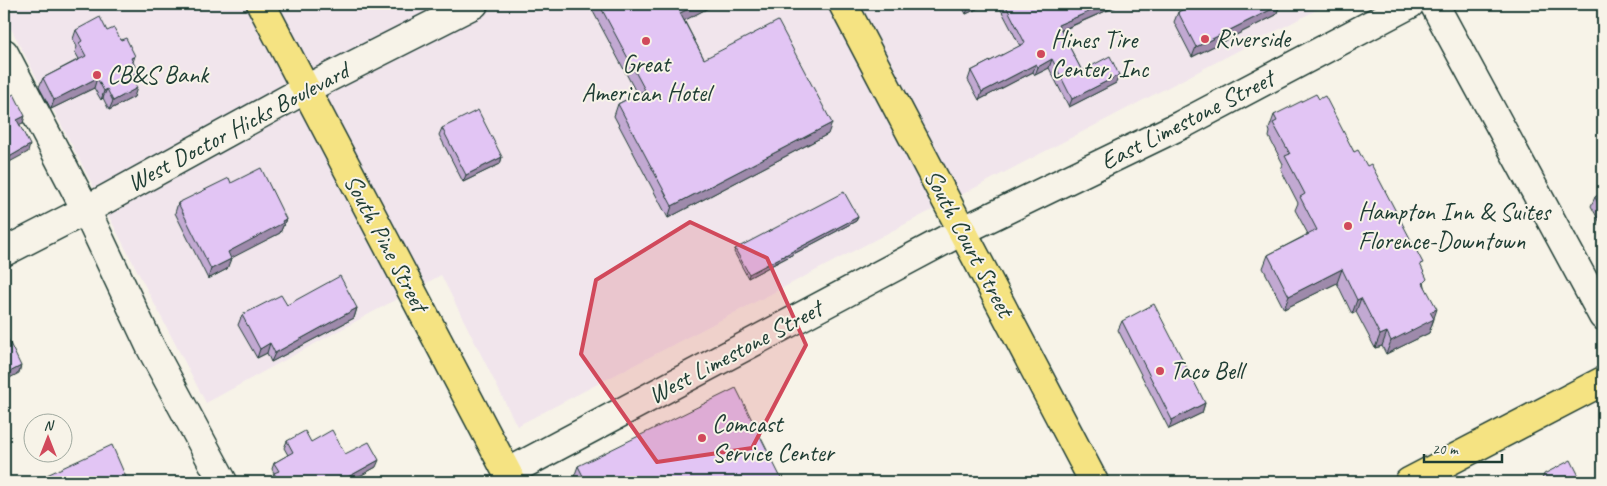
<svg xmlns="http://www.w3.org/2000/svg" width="1607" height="486" font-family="Caveat,sans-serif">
  <rect width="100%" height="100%" fill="#f7f3e8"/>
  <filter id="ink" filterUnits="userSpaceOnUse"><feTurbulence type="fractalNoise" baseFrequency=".02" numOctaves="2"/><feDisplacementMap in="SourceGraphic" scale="10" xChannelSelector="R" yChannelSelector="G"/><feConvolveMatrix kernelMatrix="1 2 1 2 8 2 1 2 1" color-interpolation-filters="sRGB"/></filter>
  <g filter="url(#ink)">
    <!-- built -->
    <path fill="#f1e5ec" d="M 4,4 L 1328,4 L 517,426 L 441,275 L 206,403 L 4,15 Z"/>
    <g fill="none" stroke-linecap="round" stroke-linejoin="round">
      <defs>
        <path id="minor" d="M 1434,4 L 1603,316
          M 4,53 L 86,210 L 151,348 L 223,482
          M 4,252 L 86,210 L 306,89 L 474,4
          M 507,473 L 962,231 L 1181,125 L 1410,4"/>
        <path id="major" d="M 261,4 L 512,482
          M 1409,482 L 1603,381"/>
        <path id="highway" d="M 843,4 L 1094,482"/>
      </defs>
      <!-- minor casing -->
      <use href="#minor" stroke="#1f3d34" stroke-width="31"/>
      <!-- major casing -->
      <use href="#major" stroke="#1f3d34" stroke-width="31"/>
      <!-- highway casing -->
      <use href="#highway" stroke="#1f3d34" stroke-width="31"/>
      <!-- minor -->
      <use href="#minor" stroke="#f7f3e8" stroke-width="28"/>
      <!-- major -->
      <use href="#major" stroke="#f5e382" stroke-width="28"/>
      <!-- highway -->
      <use href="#highway" stroke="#f5e382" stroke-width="28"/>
    </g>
    <!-- wall -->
    <path fill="#c2a9d2" stroke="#1f3d34" d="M 589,4 L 716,4 L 684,20 L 704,59 L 828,134 L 668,218 L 614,116 L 618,104 L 637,94 Z
      M 961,4 L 987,4 L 966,14 Z
      M 998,4 L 1118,4 L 1117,6 L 1061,31 L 1082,71 L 1116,83 L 1069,107 L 1049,68 L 1035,75 L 1033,72 L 979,100 L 968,80 L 971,71 L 1020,46 Z
      M 1280,5 L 1276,15 L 1192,57 L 1174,22 L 1178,12 Z
      M 76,30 L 107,31 L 133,63 L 134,81 L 134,97 L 109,110 L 103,98 L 101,100 L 94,88 L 51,109 L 39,87 L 43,78 L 79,59 L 75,52 L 77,47 L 73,39 Z
      M 1319,99 L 1354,152 L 1421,268 L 1425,286 L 1434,319 L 1429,333 L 1386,354 L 1382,346 L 1375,348 L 1356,312 L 1352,314 L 1337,283 L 1284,309 L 1263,268 L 1268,255 L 1308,234 L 1295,210 L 1298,203 L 1281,170 L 1283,164 L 1269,137 L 1270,132 L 1269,129 L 1274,115 Z
      M 442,128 L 502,157 L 500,164 L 463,182 L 439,135 Z
      M 231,183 L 286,219 L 280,233 L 230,258 L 227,269 L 208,279 L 175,213 L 178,203 Z
      M 1603,192 L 1603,228 L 1591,206 L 1595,197 Z
      M 858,217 L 856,221 L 748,278 L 734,252 L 735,249 Z
      M 287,305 L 357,308 L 354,318 L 271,362 L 267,353 L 257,358 L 238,325 L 242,315 Z
      M 1122,321 L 1205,403 L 1202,413 L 1169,429 L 1118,330 Z
      M 287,441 L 311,442 L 376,467 L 349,482 L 272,482 L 271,480 L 274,473 L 272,469 L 274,463 L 288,455 L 284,448 Z
      M 578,466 L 783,482 L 576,482 L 574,477 Z
      M 47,475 L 128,482 L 44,482 Z"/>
    <!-- shaded-wall -->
    <path fill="#9e8aab" stroke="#1f3d34" d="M 698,4 L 716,4 L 676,25 L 680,13 Z
      M 974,4 L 987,4 L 966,14 L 969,6 Z
      M 1107,4 L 1118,4 L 1117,6 L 1055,33 L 1058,25 Z
      M 1280,5 L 1276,15 L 1192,57 L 1196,47 Z
      M 135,56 L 132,65 L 131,58 Z
      M 1052,59 L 1049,68 L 1035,75 L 1038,67 Z
      M 1036,64 L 1033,72 L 979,100 L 982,92 Z
      M 138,72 L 134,81 L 127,85 L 131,76 Z
      M 1119,75 L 1116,83 L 1069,107 L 1072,99 Z
      M 97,78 L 94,88 L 51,109 L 54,100 Z
      M 137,88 L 134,97 L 109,110 L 113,101 Z
      M 107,89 L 103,98 L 101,100 L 104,91 Z
      M 25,116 L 23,123 L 14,127 L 17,120 Z
      M 832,123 L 828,134 L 668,218 L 672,206 Z
      M 30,145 L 28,152 L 4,165 L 4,160 Z
      M 502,157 L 500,164 L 463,182 L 466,175 Z
      M 858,217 L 856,221 L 748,278 L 749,274 Z
      M 286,219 L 280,233 L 224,262 L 228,252 Z
      M 231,259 L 227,269 L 208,279 L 211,269 Z
      M 1342,269 L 1337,283 L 1284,309 L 1289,296 Z
      M 1361,298 L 1356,312 L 1352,314 L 1357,300 Z
      M 357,308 L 354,318 L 271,362 L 275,353 Z
      M 1437,309 L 1429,333 L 1386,354 L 1391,341 L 1430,312 Z
      M 1387,332 L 1382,346 L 1375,348 L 1380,335 Z
      M 270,343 L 267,353 L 257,358 L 260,349 Z
      M 21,366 L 19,373 L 4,381 L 4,375 Z
      M 1205,403 L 1202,413 L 1169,429 L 1172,420 Z
      M 379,460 L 376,467 L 349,482 L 339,482 Z"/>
    <!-- building -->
    <path fill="#e2c5f4" stroke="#1f3d34" d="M 599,4 L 698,4 L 680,13 L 704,59 L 778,21 L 832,123 L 672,206 L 618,104 L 645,90 Z
      M 1005,4 L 1107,4 L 1058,25 L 1082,71 L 1110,56 L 1119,75 L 1072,99 L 1052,59 L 1038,67 L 1036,64 L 982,92 L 971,71 L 1025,43 Z
      M 1194,4 L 1279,4 L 1280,5 L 1196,47 L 1178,12 Z
      M 100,17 L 107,31 L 114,28 L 121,40 L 126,38 L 135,56 L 131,58 L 138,72 L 131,76 L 137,88 L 113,101 L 107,89 L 104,91 L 97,78 L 54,100 L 43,78 L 86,56 L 79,43 L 82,41 L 76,30 Z
      M 14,94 L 25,116 L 17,120 L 30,145 L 4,160 L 4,97 L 5,99 Z
      M 1316,94 L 1319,99 L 1325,96 L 1354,152 L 1358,150 L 1367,166 L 1371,164 L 1423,263 L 1420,264 L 1427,279 L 1423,283 L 1437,309 L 1430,312 L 1434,319 L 1391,341 L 1387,332 L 1380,335 L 1361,298 L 1357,300 L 1342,269 L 1289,296 L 1268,255 L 1317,230 L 1300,197 L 1305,194 L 1285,156 L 1290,154 L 1273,123 L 1277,121 L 1274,115 Z
      M 478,110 L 502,157 L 466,175 L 442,128 Z
      M 261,168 L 286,219 L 282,221 L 283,223 L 228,252 L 231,259 L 211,269 L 178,203 L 229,178 L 231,183 Z
      M 844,192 L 858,217 L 749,274 L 735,249 Z
      M 1603,192 L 1603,213 L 1595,197 Z
      M 340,276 L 357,308 L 275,353 L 270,343 L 260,349 L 242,315 L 281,295 L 287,305 Z
      M 1154,304 L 1205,403 L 1172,420 L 1122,321 Z
      M 5,333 L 21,366 L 4,375 L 4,334 Z
      M 736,388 L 783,482 L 586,482 L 578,466 Z
      M 332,430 L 345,454 L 369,442 L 379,460 L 339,482 L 279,482 L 274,473 L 279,471 L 274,463 L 293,452 L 287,441 L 305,431 L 311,442 Z
      M 112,445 L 128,482 L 50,482 L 47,475 Z
      M 1571,460 L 1582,482 L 1541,482 L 1544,474 Z
      M 1603,478 L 1603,482 L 1594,482 Z"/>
  </g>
  <!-- marked area -->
  <path fill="#d1495b" fill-opacity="0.2" stroke="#d1495b" stroke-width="4" stroke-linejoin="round" d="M 690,222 L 767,258 L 806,345 L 752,448 L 657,462 L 581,354 L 596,280 Z"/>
  <!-- markers -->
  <g fill="#d1495b" stroke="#f7f3e8" stroke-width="2">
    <circle cx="1205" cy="39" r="5"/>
    <circle cx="646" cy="41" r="5"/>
    <circle cx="1041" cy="54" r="5"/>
    <circle cx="97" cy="75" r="5"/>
    <circle cx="1348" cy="226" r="5"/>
    <circle cx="1160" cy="371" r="5"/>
    <circle cx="702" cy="438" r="5"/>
  </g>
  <g text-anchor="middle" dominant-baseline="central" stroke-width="4" stroke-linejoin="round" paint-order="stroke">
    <!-- poi labels -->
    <g font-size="25" fill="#1f3d34" stroke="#f7f3e8" text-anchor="start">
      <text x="1215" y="39">Riverside</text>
      <text x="1051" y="40">Hines Tire<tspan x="1051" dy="29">Center, Inc</tspan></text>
      <text x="646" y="64" text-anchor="middle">Great<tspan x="646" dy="29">American Hotel</tspan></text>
      <text x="107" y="75">CB&amp;S Bank</text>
      <text x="1358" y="212">Hampton Inn &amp; Suites<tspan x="1358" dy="29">Florence-Downtown</tspan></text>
      <text x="1170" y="371">Taco Bell</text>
      <text x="712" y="424">Comcast<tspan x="712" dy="29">Service Center</tspan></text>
    </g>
    <!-- street labels -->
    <g font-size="25" fill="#1f3d34" stroke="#f7f3e8">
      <text transform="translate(1187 120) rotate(-27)">East Limestone Street</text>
      <text transform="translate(238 127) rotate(-28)">West Doctor Hicks Boulevard</text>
      <text transform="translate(386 243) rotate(62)">South Pine Street</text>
      <text transform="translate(969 243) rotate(62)">South Court Street</text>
      <text transform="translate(735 352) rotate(-28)">West Limestone Street</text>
    </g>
  </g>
  <!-- margin -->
  <rect width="1607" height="486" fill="none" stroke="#f7f3e8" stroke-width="20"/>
  <rect x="10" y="10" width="1587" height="466" fill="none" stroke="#1f3d34" stroke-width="2" filter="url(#ink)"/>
  <!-- north arrow -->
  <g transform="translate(48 438)"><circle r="24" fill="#f7f3e8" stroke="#a1aaa0"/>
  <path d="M0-4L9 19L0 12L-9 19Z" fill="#d1495b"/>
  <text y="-8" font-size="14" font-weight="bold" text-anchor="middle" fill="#1f3d34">N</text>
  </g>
  <!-- scale -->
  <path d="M1424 454v8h78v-8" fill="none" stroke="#1f3d34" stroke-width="2.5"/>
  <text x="1432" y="454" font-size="15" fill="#1f3d34" stroke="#f7f3e8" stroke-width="4" paint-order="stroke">20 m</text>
</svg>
